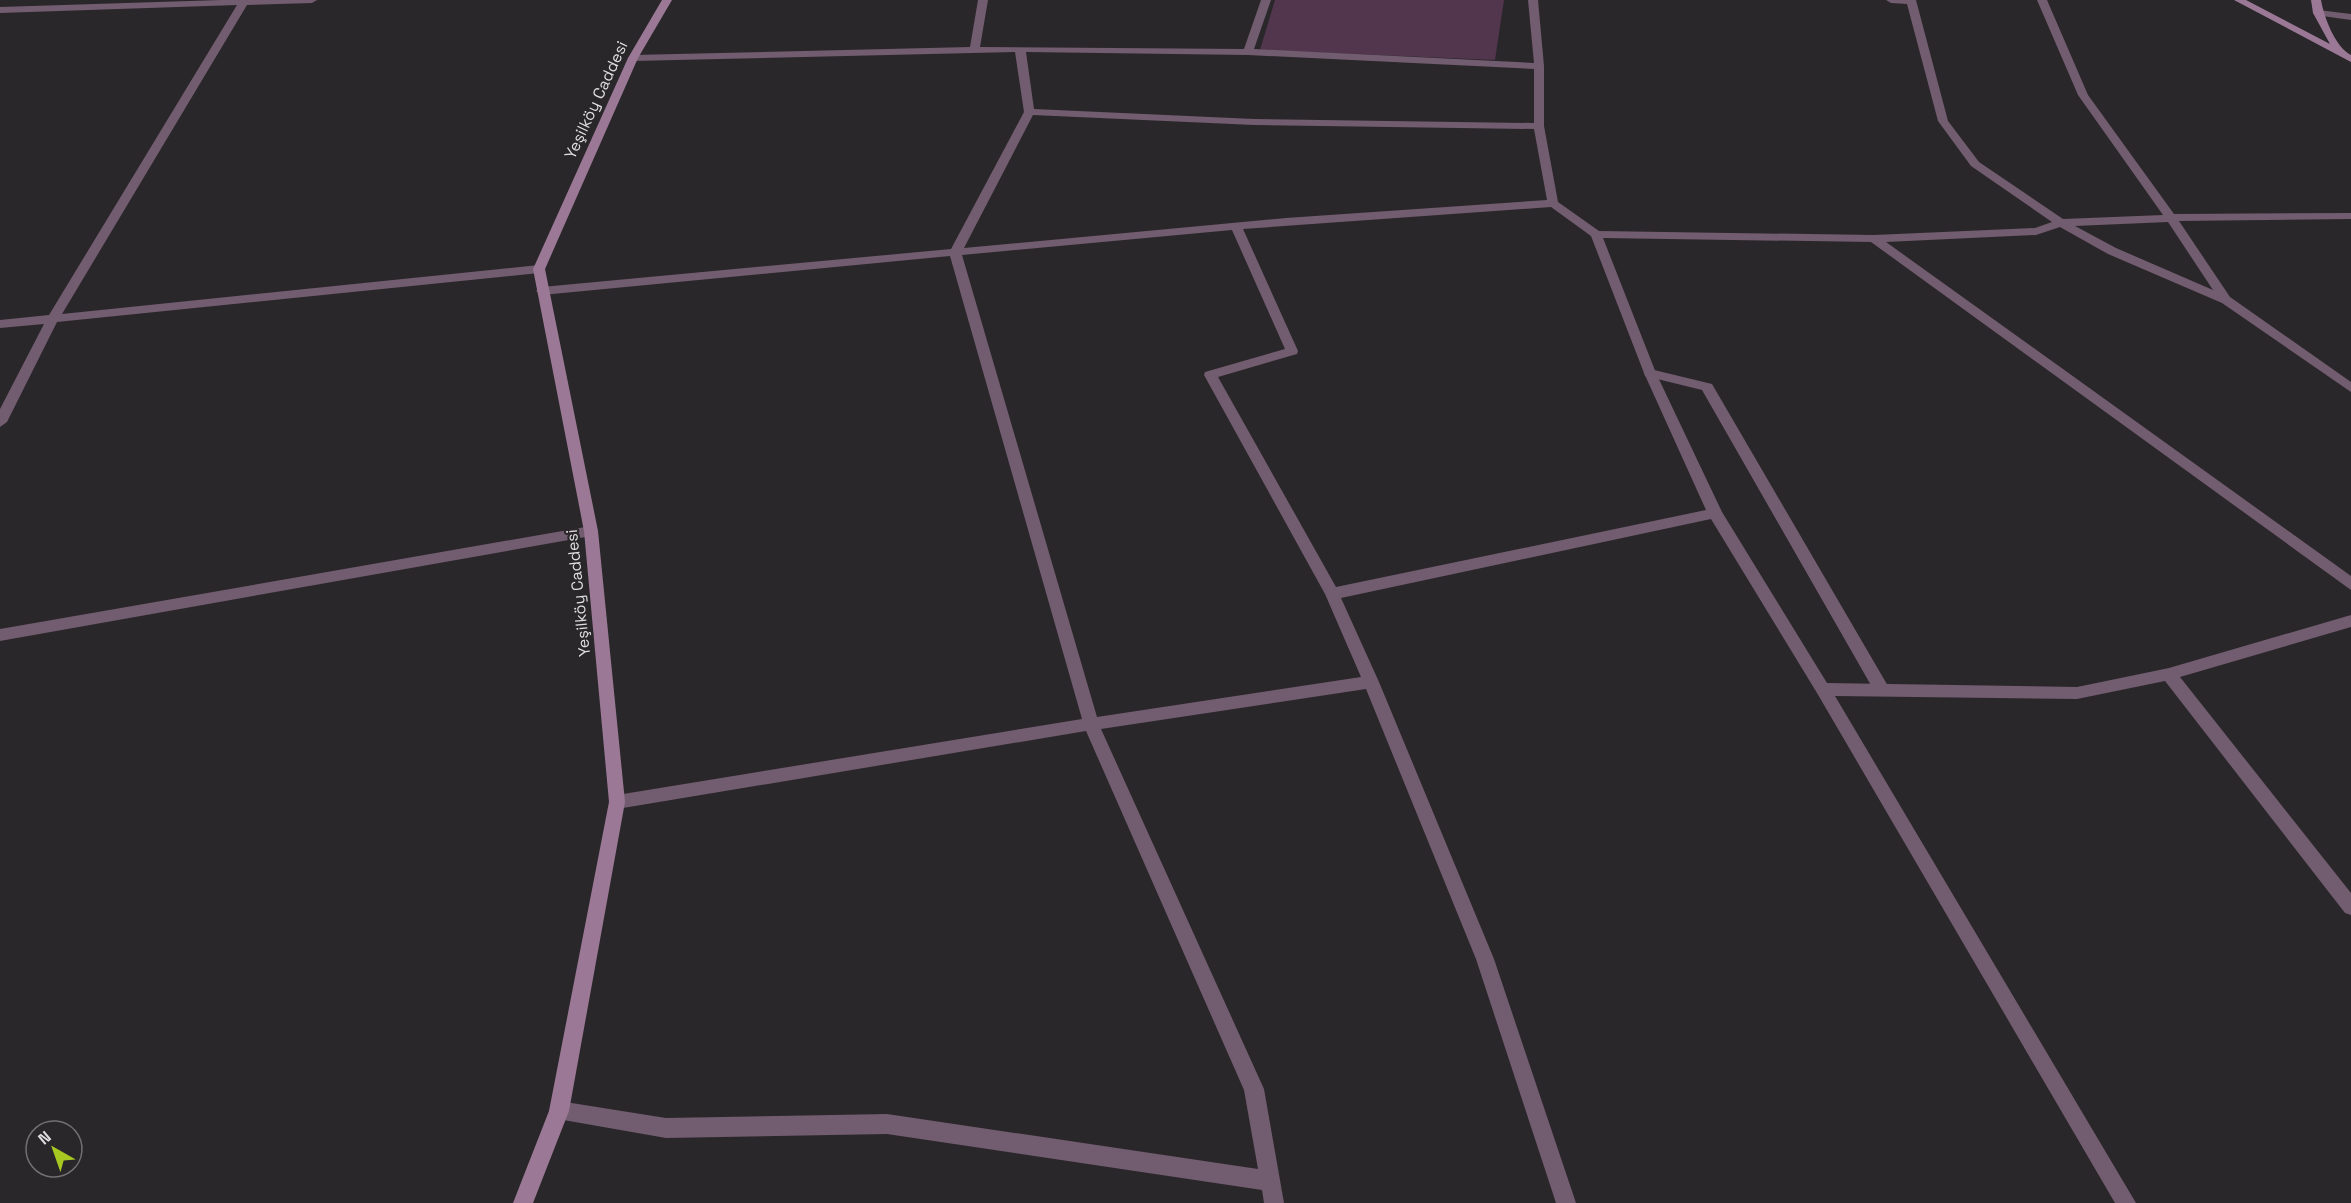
<svg xmlns="http://www.w3.org/2000/svg" width="2351" height="1203" font-family="'Space Grotesk',sans-serif">
  <rect width="100%" height="100%" fill="#2a272a"/>
  <!-- green -->
  <path fill="#52364e" d="M 1275,0 L 1504,0 L 1495,60 L 1260,50 Z"/>
  <g fill="none" stroke-linecap="round" stroke-linejoin="round">
    <!-- lane -->
    <path fill="#725c6f" fill-rule="evenodd" d="M 1650,369 L 1712,384 L 1888,686 L 1890,690 L 1888,694 L 1882,696 L 1876,694 L 1702,390 L 1645,376 L 1644,373 L 1645,370 Z"/>
    <!-- street -->
    <path fill="#725c6f" fill-rule="evenodd" d="M 221,0 L 317,0 L 312,3 L 247,5 L 62,314 L 539,265 L 545,269 L 539,273 L 57,322 L 7,422 L 0,427 L 0,409 L 44,324 L 0,328 L 0,320 L 49,315 L 237,5 L 0,13 L 0,7 Z
      M 978,0 L 988,0 L 980,47 L 1244,49 L 1261,0 L 1271,0 L 1254,49 L 1534,63 L 1528,0 L 1538,0 L 1544,66 L 1544,126 L 1558,202 L 1599,231 L 1874,235 L 2035,228 L 2052,222 L 1971,166 L 1938,121 L 1907,4 L 1891,3 L 1886,0 L 1916,0 L 1948,121 L 1979,162 L 2063,219 L 2163,215 L 2078,95 L 2037,0 L 2047,0 L 2088,95 L 2174,214 L 2351,213 L 2351,219 L 2179,221 L 2230,297 L 2351,382 L 2351,392 L 2222,303 L 2108,254 L 2060,227 L 2036,235 L 1886,242 L 2351,576 L 2351,590 L 1871,242 L 1603,238 L 1656,373 L 1722,512 L 1827,683 L 2077,687 L 2169,668 L 2351,615 L 2351,627 L 2180,677 L 2351,893 L 2351,915 L 2345,913 L 2165,681 L 2077,699 L 1835,696 L 2136,1203 L 2115,1203 L 1817,693 L 1711,519 L 1341,598 L 1379,682 L 1494,959 L 1576,1203 L 1556,1203 L 1476,959 L 1366,689 L 1101,729 L 1264,1089 L 1284,1203 L 1264,1203 L 1262,1190 L 887,1134 L 666,1138 L 552,1118 L 549,1111 L 552,1104 L 559,1101 L 666,1118 L 887,1114 L 1258,1169 L 1244,1090 L 1086,731 L 617,809 L 611,807 L 609,802 L 611,797 L 617,795 L 1082,719 L 950,256 L 542,295 L 536,291 L 542,287 L 951,249 L 1024,112 L 1015,52 L 633,61 L 628,58 L 633,55 L 970,47 ZM 1026,52 L 1248,55 L 1534,69 L 1534,123 L 1254,119 L 1034,109 ZM 1033,115 L 1254,125 L 1534,129 L 1547,200 L 1286,218 L 964,248 ZM 1551,207 L 1591,236 L 1644,373 L 1706,510 L 1336,587 L 1218,377 L 1297,354 L 1298,351 L 1243,229 ZM 2168,222 L 2213,290 L 2116,248 L 2075,226 ZM 1232,230 L 1285,349 L 1205,372 L 1204,375 L 1325,594 L 1361,677 L 1097,717 L 962,255 Z
      M 2318,10 L 2351,14 L 2351,20 L 2315,15 L 2313,13 Z
      M 591,526 L 598,531 L 591,536 L 0,641 L 0,629 Z"/>
    <!-- secondary -->
    <path fill="#9b7996" fill-rule="evenodd" d="M 662,0 L 672,0 L 638,58 L 545,269 L 598,531 L 625,802 L 569,1111 L 533,1203 L 513,1203 L 549,1111 L 609,802 L 584,531 L 533,269 L 628,58 Z
      M 2234,0 L 2246,0 L 2330,44 L 2313,13 L 2311,0 L 2321,0 C 2324,17 2335,47 2351,55 L 2351,62 Z"/>
  </g>
  <g text-anchor="middle" dominant-baseline="central" stroke-width="4.5" stroke-linejoin="round" paint-order="stroke">
    <!-- street labels -->
    <g font-size="16" fill="#dfddde" stroke="#2a272a">
      <text transform="translate(596 100) rotate(-65)">Yeşilköy Caddesi</text>
      <text transform="translate(578 593) rotate(-96)">Yeşilköy Caddesi</text>
    </g>
  </g>
  <!-- north arrow -->
  <g transform="translate(54 1149) rotate(320)"><circle r="28" fill="#2a272a" stroke="#727072" stroke-width="1.5"/>
  <path d="M0-4.5L10 22L0 15L-10 22Z" fill="#a6c820"/>
  <text y="-9" font-size="16" font-weight="bold" text-anchor="middle" fill="#dfddde">N</text>
  </g>
</svg>
